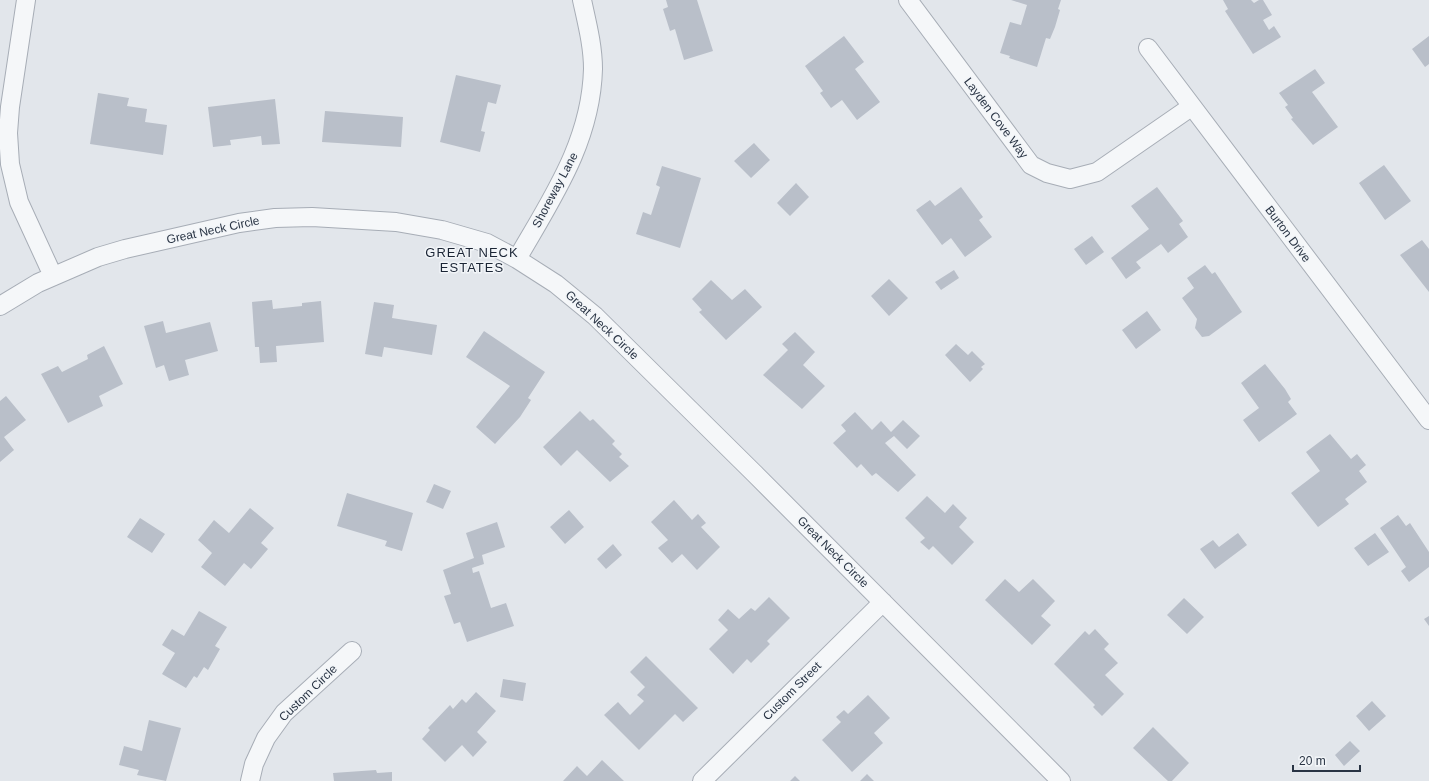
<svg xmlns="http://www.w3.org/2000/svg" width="1429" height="781" font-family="Helvetica,sans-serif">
  <rect width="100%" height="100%" fill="#e2e6eb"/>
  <!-- building -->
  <path fill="#b9bfc9" d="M 666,0 L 697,0 L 713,51 L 684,60 L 675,29 L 670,31 L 663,9 L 668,7 Z
    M 1011,0 L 1061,0 L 1058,9 L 1060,10 L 1055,27 L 1050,39 L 1046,38 L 1037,67 L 1009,58 L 1010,56 L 1000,53 L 1010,22 L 1021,25 L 1027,5 Z
    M 1223,0 L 1251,0 L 1254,3 L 1259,0 L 1263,0 L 1272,15 L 1263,20 L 1269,30 L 1274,26 L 1281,37 L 1253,54 L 1225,11 L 1228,9 Z
    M 844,36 L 864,62 L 855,69 L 880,102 L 857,120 L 842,100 L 831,108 L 820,93 L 823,91 L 805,66 Z
    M 1429,36 L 1429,64 L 1425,67 L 1412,49 Z
    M 1315,69 L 1325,83 L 1312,92 L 1338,127 L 1313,145 L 1291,119 L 1293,118 L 1285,107 L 1288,105 L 1279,93 Z
    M 456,75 L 501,85 L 496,104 L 488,102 L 481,131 L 485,132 L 480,152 L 440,142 Z
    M 98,93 L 129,98 L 127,106 L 147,109 L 145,122 L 167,125 L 163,155 L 90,144 Z
    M 275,99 L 280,144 L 262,145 L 261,136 L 230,140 L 231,145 L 213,147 L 208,107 Z
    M 325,111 L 403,117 L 401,147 L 322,142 Z
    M 754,143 L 770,160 L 751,178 L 734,161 Z
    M 1384,165 L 1411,201 L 1385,220 L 1359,183 Z
    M 662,166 L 701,178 L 680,248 L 636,234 L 643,212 L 651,215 L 660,187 L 656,185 Z
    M 796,183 L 809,197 L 790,216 L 777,203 Z
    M 961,187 L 983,217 L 979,220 L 992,237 L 965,257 L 951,238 L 942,245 L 916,210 L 930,200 L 935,206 Z
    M 1157,187 L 1183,221 L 1179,224 L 1188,237 L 1168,253 L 1161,244 L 1136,262 L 1141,268 L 1126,279 L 1111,258 L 1149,229 L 1131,206 Z
    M 1092,236 L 1104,252 L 1086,265 L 1074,249 Z
    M 1422,240 L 1429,249 L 1429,292 L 1400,255 Z
    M 1205,265 L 1212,274 L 1215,272 L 1242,312 L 1209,336 L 1202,337 L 1195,328 L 1197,319 L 1182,298 L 1194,288 L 1187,278 Z
    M 954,270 L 959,278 L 941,290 L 935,282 Z
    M 889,279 L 908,298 L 889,316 L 871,296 Z
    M 711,280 L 732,300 L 745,289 L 762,307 L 726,340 L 699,312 L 702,310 L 692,299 Z
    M 272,300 L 273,309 L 302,306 L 302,303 L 321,301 L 324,342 L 276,346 L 277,362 L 260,363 L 259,347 L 255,347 L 252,302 Z
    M 374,302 L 394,305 L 392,318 L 437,325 L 432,355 L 384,347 L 382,357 L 365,354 Z
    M 1147,311 L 1161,330 L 1136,349 L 1122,330 Z
    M 163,321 L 166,333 L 210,322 L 218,351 L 185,360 L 189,375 L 169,381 L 164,365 L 156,368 L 144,326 Z
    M 484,331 L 545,372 L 528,398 L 531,400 L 520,417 L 495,444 L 476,427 L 510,386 L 466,357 Z
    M 795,332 L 815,352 L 803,365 L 825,386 L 802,409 L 763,375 L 788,350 L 782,344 Z
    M 956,344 L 968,355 L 972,351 L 985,364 L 981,367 L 983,369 L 970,382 L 945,355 Z
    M 104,346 L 123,384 L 99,396 L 103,406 L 68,423 L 41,374 L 58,366 L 62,372 L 88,359 L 87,355 Z
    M 1265,364 L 1285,389 L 1291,399 L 1288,402 L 1297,414 L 1259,442 L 1243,420 L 1259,408 L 1241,383 Z
    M 6,396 L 26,420 L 4,437 L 14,450 L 0,462 L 0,401 Z
    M 580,411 L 590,421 L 593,419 L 615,441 L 612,444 L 622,454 L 619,457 L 629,466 L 610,482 L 577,450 L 561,466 L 543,447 Z
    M 855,412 L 872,430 L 881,421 L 891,432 L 903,420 L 920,436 L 907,449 L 894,436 L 885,443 L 916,475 L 898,492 L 876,473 L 872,476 L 861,464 L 857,468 L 833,443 L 846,431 L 841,425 Z
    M 1330,434 L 1351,459 L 1357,454 L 1366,465 L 1359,471 L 1367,482 L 1345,499 L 1349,504 L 1318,527 L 1291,493 L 1320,471 L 1306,452 Z
    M 434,484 L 451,491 L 443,509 L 426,502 Z
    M 347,493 L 413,513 L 402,551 L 385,546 L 387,541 L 337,526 Z
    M 927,496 L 945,513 L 953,504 L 967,518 L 959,527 L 974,542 L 952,565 L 933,546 L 929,550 L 920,542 L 925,538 L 905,518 Z
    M 674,500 L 692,520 L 698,514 L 706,523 L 701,527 L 720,547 L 697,570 L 682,554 L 672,563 L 658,548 L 668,540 L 651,522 Z
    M 250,508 L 274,528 L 261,543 L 268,549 L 251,569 L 244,563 L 225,586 L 201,567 L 212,553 L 198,540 L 214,520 L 229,533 Z
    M 569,510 L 584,527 L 565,544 L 550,527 Z
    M 1398,515 L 1406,526 L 1410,523 L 1429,552 L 1429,567 L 1409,582 L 1401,571 L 1406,567 L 1380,528 Z
    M 140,518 L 165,534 L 152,553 L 127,537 Z
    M 497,522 L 505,547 L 482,555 L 484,564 L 472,568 L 473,573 L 479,571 L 491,608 L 506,603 L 514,626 L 467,642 L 460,622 L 454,624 L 444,596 L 451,594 L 443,570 L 474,558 L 466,533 Z
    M 1238,533 L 1247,545 L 1215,569 L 1200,549 L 1213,540 L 1219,547 Z
    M 1375,533 L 1389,552 L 1368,566 L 1354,548 Z
    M 613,544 L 622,555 L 606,569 L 597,559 Z
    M 1005,579 L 1019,592 L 1033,579 L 1055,601 L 1041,616 L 1051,625 L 1032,645 L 985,600 Z
    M 769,597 L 790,618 L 767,641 L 770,644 L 751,663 L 747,659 L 733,674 L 709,649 L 728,630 L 718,620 L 728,609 L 739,619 L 751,608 L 755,611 Z
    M 1184,598 L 1204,617 L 1187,634 L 1167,615 Z
    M 199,611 L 227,627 L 215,646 L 220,649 L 208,670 L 204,667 L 197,678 L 194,676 L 186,688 L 162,674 L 175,653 L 162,645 L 172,629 L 184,636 Z
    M 1429,616 L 1429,626 L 1424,619 Z
    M 1095,629 L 1109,644 L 1104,649 L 1118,663 L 1105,675 L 1124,694 L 1102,716 L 1093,707 L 1095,705 L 1054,664 L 1085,631 L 1089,635 Z
    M 646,656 L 698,708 L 683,722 L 675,714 L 639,750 L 604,715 L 618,702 L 630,715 L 644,701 L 637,695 L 645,687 L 630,672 Z
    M 503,679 L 526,683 L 523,701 L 500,697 Z
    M 476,692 L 496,711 L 477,732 L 487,742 L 473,757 L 462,745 L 445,762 L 422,739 L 430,730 L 428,728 L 450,705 L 453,709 L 462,699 L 466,703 Z
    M 868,695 L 890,718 L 874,733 L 883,743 L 852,772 L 822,740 L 841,722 L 836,717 L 844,710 L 848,714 Z
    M 1372,701 L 1386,716 L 1369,731 L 1356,716 Z
    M 149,720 L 181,728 L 166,781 L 137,775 L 139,770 L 119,765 L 124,746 L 142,751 Z
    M 1153,727 L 1189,763 L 1172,781 L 1168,781 L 1133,748 Z
    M 1350,741 L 1360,751 L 1344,766 L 1335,755 Z
    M 602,760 L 624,781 L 563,781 L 577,766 L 587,776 Z
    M 376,770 L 377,773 L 392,772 L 392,781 L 334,781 L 333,773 Z
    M 867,774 L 874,781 L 860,781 Z
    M 795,776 L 800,781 L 790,781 Z"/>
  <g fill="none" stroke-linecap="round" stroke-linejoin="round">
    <defs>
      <path id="minor" d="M 26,0 L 10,107 L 8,133 L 10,164 L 19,202 L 53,276
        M 908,0 L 1031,165 L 1047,173 L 1070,179 L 1097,172 L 1191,107
        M 1148,48 L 1429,420
        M 517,259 C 552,198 591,142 593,69 C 593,46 587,23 582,0
        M 0,306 L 38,283 L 98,257 L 125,249 L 239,223 L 275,218 L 312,217 L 396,222 L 442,230 L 487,243 L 517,259 L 556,284 L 595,316 L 755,474 L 1061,781
        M 250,781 L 254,764 L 266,738 L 284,713 L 352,651
        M 702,781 L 883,602"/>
    </defs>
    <!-- minor casing -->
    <use href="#minor" stroke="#a7adb6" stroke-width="20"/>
    <!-- minor -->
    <use href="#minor" stroke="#f5f7f9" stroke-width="18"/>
  </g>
  <g text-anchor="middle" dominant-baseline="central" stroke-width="3" stroke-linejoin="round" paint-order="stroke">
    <!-- street labels -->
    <g font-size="12" fill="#293444" stroke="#f2f5f8">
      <text transform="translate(996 118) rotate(53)">Layden Cove Way</text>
      <text transform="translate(555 190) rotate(-62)">Shoreway Lane</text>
      <text transform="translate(213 230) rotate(-12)">Great Neck Circle</text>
      <text transform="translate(1288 234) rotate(53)">Burton Drive</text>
      <text transform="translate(602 325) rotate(43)">Great Neck Circle</text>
      <text transform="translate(833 552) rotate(45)">Great Neck Circle</text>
      <text transform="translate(792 691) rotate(-45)">Custom Street</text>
      <text transform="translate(308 693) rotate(-44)">Custom Circle</text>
    </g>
    <!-- neighbourhood labels -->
    <g font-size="13" letter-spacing="1" fill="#1b2535" stroke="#f2f5f8">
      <text x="472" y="252">GREAT NECK<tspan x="472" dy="15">ESTATES</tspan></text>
    </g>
  </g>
  <!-- scale -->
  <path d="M1293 765v6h67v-6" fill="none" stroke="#293444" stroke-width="2"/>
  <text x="1299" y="765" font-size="12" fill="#293444" stroke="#f2f5f8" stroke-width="3" paint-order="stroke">20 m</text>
</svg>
